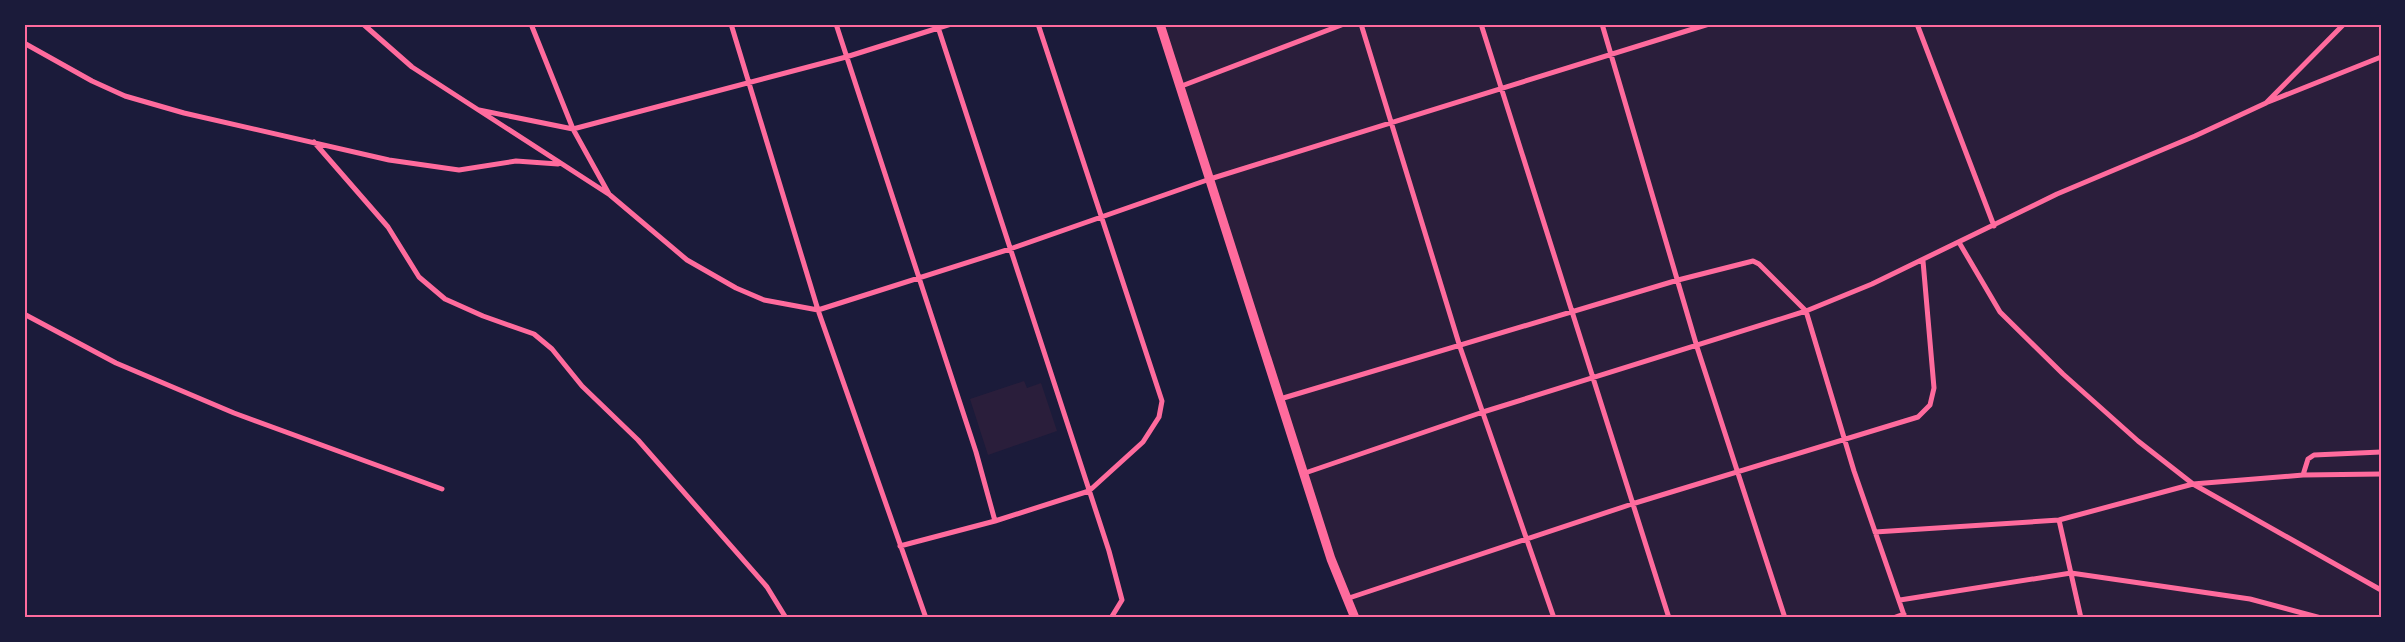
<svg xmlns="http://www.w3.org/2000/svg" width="2405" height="642" font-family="'Noto Serif',serif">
  <rect width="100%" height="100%" fill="#1b1b3a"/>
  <!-- green -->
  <path fill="#2a1e3b" d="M 1160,24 L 2381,24 L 2381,618 L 1355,618 L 1346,599 Z
    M 1024,381 L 1027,388 L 1041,383 L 1057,431 L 988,455 L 970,399 Z"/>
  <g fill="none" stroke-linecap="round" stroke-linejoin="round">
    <!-- minor -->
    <path stroke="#ff6b9d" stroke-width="5" d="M 363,24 L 412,67 L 610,195 L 687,260 L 736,288 L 764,300 L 818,310 L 1010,249 L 1210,179 L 1709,24
      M 531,24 L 573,129 L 609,194
      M 731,24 L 818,310 L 926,618
      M 836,24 L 976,452 L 995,521 L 900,546
      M 937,24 L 1109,551 L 1122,600 L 1111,618
      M 1361,24 L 1460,347 L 1554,618
      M 1481,24 L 1669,618
      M 1602,24 L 1697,347 L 1785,618
      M 1917,24 L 1994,226
      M 24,43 L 92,81 L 125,96 L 184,113 L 389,160 L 459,170 L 516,161 L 558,164
      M 1179,87 L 1344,24
      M 2268,102 L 2381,57
      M 479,110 L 573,129 L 846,57 L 951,24
      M 314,142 L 388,227 L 419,277 L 445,299 L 483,316 L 534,334 L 552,349 L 582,386 L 638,440 L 767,587 L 786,618
      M 1960,244 L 2000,312 L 2063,374 L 2138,441 L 2193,484 L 2381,590
      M 24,314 L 116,363 L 234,413 L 442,489
      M 1280,399 L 1678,280 L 1753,261 L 1759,264 L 1806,311 L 1854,471 L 1905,618
      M 1305,473 L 1483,412 L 1806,311 L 1872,284 L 2057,194 L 2195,136 L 2266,103 L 2344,24
      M 2303,475 L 2308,459 L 2314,455 L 2381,452
      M 2059,520 L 2081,618
      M 995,521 L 1089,491 L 1143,442 L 1159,417 L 1162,401 L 1038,24
      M 1875,532 L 2059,520 L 2193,484 L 2303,475 L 2381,474
      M 1346,599 L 1632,504 L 1918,417 L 1930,405 L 1934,388 L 1923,261
      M 1900,600 L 2071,573 L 2250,599 L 2321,618
      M 1893,618 L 1904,614"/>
    <!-- primary -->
    <path stroke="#ff6b9d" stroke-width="9" d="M 1160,24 L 1331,559 L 1355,618"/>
  </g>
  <!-- border -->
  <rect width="2405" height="642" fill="none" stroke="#1b1b3a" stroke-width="51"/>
  <rect x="26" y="26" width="2354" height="590" fill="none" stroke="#ff6b9d" stroke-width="2"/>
</svg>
